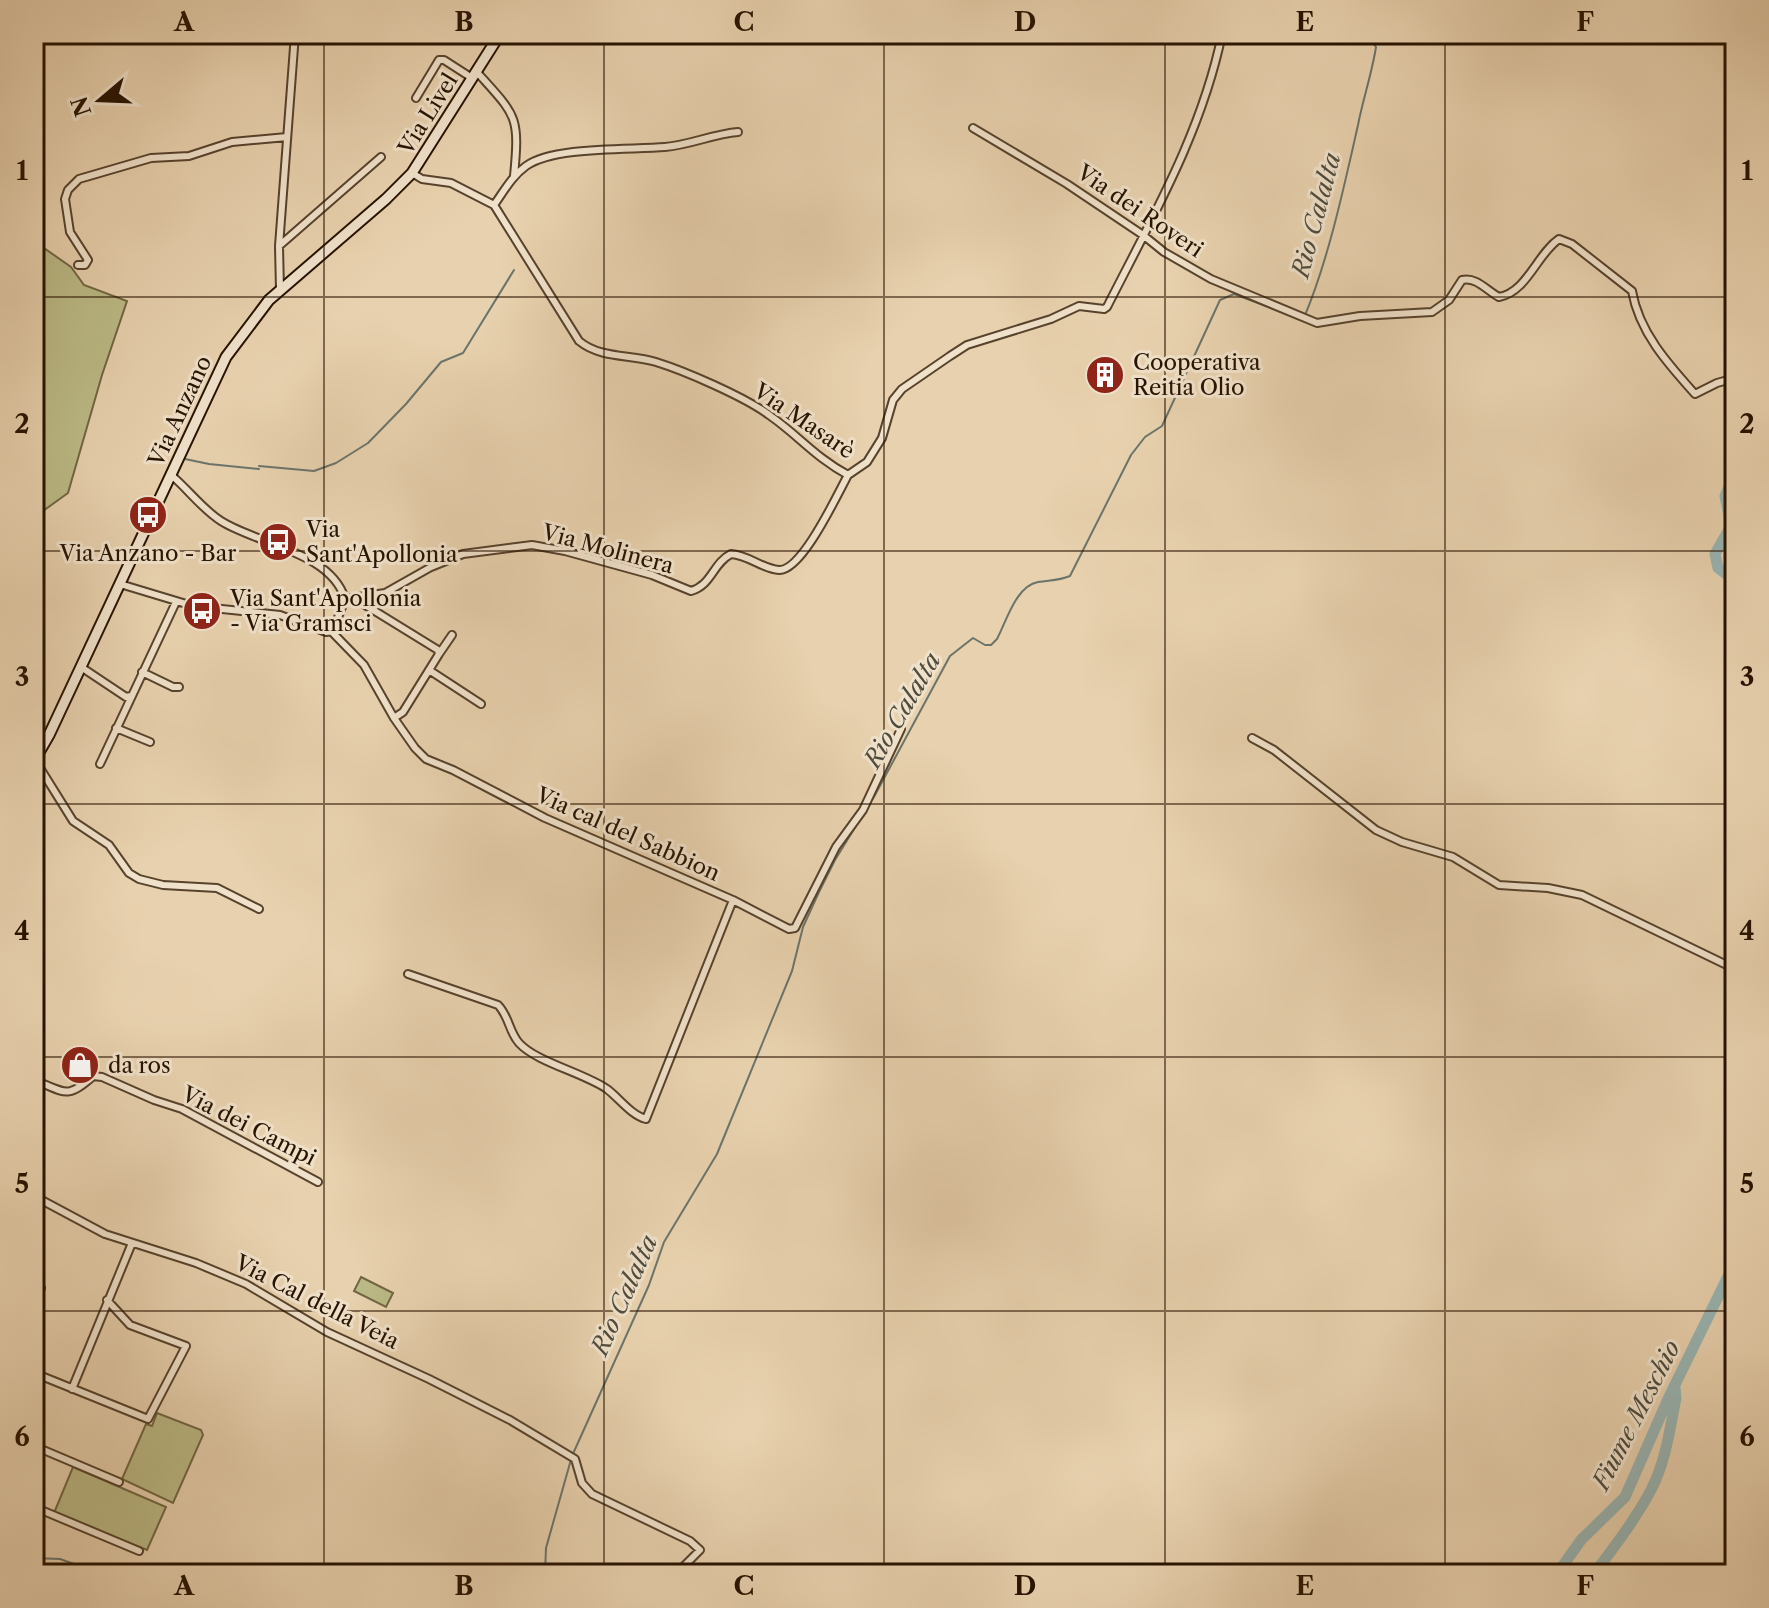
<svg xmlns="http://www.w3.org/2000/svg" width="1769" height="1608" font-family="'Libre Caslon Text',serif">
  <rect width="100%" height="100%" fill="#e8d1ae"/>
  <filter id="stains"><feTurbulence type="fractalNoise" baseFrequency=".0025" numOctaves="4"/><feColorMatrix values="0 0 0 0 .2 0 0 0 0 .09 0 0 0 0 .02 0 0 0 .5 -.17"/></filter>
  <radialGradient id="worn" r=".72"><stop offset=".6" stop-color="#630" stop-opacity="0"/><stop offset="1" stop-color="#630" stop-opacity=".3"/></radialGradient>
  <!-- green -->
  <path fill="#bbba86" stroke="#716643" stroke-width="2" d="M 34,241 L 71,267 L 84,285 L 127,301 L 102,375 L 68,493 L 43,511 L 34,524 Z
    M 361,1277 L 393,1293 L 386,1307 L 354,1291 Z
    M 157,1413 L 201,1430 L 203,1435 L 173,1503 L 122,1479 L 146,1424 L 152,1426 Z
    M 73,1467 L 166,1507 L 147,1550 L 54,1513 Z"/>
  <g fill="none" stroke-linecap="round" stroke-linejoin="round">
    <!-- stream -->
    <path stroke="#6b746b" stroke-width="2" d="M 185,459 L 209,464 L 259,469
      M 259,466 L 314,471 L 336,463 L 368,443 L 406,404 L 441,362 L 463,353 L 514,270
      M 34,1558 L 60,1559 L 102,1574
      M 545,1574 L 546,1548 L 572,1456 L 649,1285 L 664,1242 L 717,1154 L 792,971 L 803,927 L 819,892 L 835,860 L 875,795 L 950,656 L 973,638 L 985,645 L 991,645 L 997,639 C 1007,620 1016,586 1038,582 C 1050,580 1058,581 1070,576 L 1131,455 L 1145,437 L 1162,426 L 1220,300 L 1234,294 L 1303,320 C 1328,262 1344,187 1358,125 C 1363,99 1372,73 1376,47 L 1366,34"/>
    <!-- river -->
    <path stroke="#99b5b3" stroke-width="11" d="M 1735,472 L 1725,496 L 1731,526 L 1715,554 L 1718,568 L 1735,581
      M 1557,1574 L 1581,1540 L 1625,1497 L 1668,1399 L 1735,1262
      M 1594,1574 C 1614,1547 1635,1520 1651,1490 C 1666,1461 1670,1428 1676,1398 L 1675,1388"/>
    <defs>
      <path id="minor" d="M 476,71 C 516,116 520,114 514,176
        M 416,98 L 439,60 L 444,60 L 472,78
        M 973,128 L 1067,184 L 1143,235 L 1164,252 L 1211,279 L 1317,323 L 1360,316 L 1432,312 L 1449,300 L 1462,280 C 1477,277 1486,290 1499,297 C 1527,292 1537,254 1559,239 L 1572,244 L 1632,291 C 1639,332 1668,364 1695,394 L 1717,383 L 1735,378
        M 412,173 L 422,179 L 451,183 L 494,205 L 579,341 C 601,359 630,354 656,362 C 685,371 745,397 769,415 C 798,435 816,458 848,475 L 867,462 L 882,438 L 893,400 L 902,389 L 950,356 L 967,345 L 1051,319 L 1079,306 L 1104,309 L 1107,307 C 1152,218 1202,132 1222,34
        M 494,205 C 504,191 512,176 526,166 C 553,146 630,150 665,147 C 690,145 713,134 738,132
        M 279,246 L 381,157
        M 78,265 L 85,265 L 88,260 L 70,232 L 65,199 L 68,190 L 79,179 L 151,158 L 189,156 L 232,142 L 287,137
        M 280,290 L 279,246 L 295,34
        M 120,584 L 193,606 L 280,615 L 326,632 L 331,631 L 334,628 L 345,599 C 331,552 257,544 221,521 C 202,509 188,489 170,474
        M 361,598 L 365,605 L 438,650 L 439,654 L 403,712 L 394,718
        M 345,599 L 385,593 L 431,567 L 463,554 L 532,545 L 565,551 L 652,575 L 691,591 C 712,585 713,563 731,554 C 749,555 762,569 779,570 C 802,571 837,495 848,475
        M 331,631 L 364,665 L 394,718 L 415,748 L 426,759 L 453,770 L 545,818 L 733,900 L 646,1119 C 631,1115 620,1099 607,1089 C 584,1073 536,1062 519,1043 C 509,1032 509,1016 498,1005 L 408,974
        M 439,654 L 452,635
        M 81,667 L 126,697 L 131,696
        M 429,670 L 481,704
        M 142,672 L 173,687 L 179,687
        M 116,728 L 150,742
        M 1252,738 L 1274,750 L 1376,830 L 1402,842 L 1453,857 L 1499,885 L 1548,888 L 1582,895 L 1735,969
        M 35,760 L 73,821 L 109,845 L 129,873 L 139,879 L 163,885 L 217,888 L 259,909
        M 100,764 L 176,602
        M 733,900 L 789,929 L 795,928 L 836,847 L 863,810 L 901,729
        M 34,1080 C 65,1092 67,1100 93,1076 L 102,1077 L 154,1100 L 182,1109 L 318,1182
        M 34,1196 L 105,1234 L 196,1263 L 246,1284 L 327,1332 L 429,1379 L 510,1420 L 575,1459 L 582,1483 L 592,1494 L 690,1541 L 700,1550 L 676,1574
        M 34,1304 L 41,1288
        M 34,1373 L 148,1419 L 186,1346 L 130,1325 L 107,1300
        M 72,1389 L 132,1243
        M 34,1446 L 119,1482
        M 34,1507 L 139,1551"/>
      <path id="secondary" d="M 34,761 L 49,735 L 226,357 L 269,300 L 386,199 L 412,173 L 500,34"/>
    </defs>
    <!-- minor casing -->
    <use href="#minor" stroke="#57422c" stroke-width="10"/>
    <!-- secondary casing -->
    <use href="#secondary" stroke="#271300" stroke-width="13"/>
    <!-- minor -->
    <use href="#minor" stroke="#f0e1ca" stroke-width="6"/>
    <!-- secondary -->
    <use href="#secondary" stroke="#f0e1ca" stroke-width="9"/>
  </g>
  <!-- grid -->
  <path fill="none" stroke="#271300" stroke-width="2" stroke-opacity="0.55" d="M 324,34 L 324,1574M 604,34 L 604,1574M 884,34 L 884,1574M 1165,34 L 1165,1574M 1445,34 L 1445,1574M 34,297 L 1735,297M 34,551 L 1735,551M 34,804 L 1735,804M 34,1057 L 1735,1057M 34,1311 L 1735,1311"/>
  <!-- icons -->
  <defs>
    <symbol id="building-disc" viewBox="-11 -11 22 22"><circle r="9.5" fill="#8f2418" stroke="#f0e1ca"/><path d="M-4-6H4V6H1V3H-1V6H-4ZM-2.5-4.3h1.7v1.8h-1.7ZM.8-4.3h1.7v1.8H.8ZM-2.5-1h1.7V.8h-1.7ZM.8-1h1.7V.8H.8Z" fill="#fff"/></symbol>
    <symbol id="bus-disc" viewBox="-11 -11 22 22"><circle r="9.5" fill="#8f2418" stroke="#f0e1ca"/><path d="M-5-6H5V4H4V6H2V4H-2V6H-4V4H-5ZM-3.5-4V0h7V-4ZM-3.5 1.2v1.5H-2V1.2ZM2 1.2v1.5H3.5V1.2Z" fill="#fff"/></symbol>
    <symbol id="shop-disc" viewBox="-11 -11 22 22"><circle r="9.5" fill="#8f2418" stroke="#f0e1ca"/><path d="M-5-2.5h2.3a2.7 3.5 0 0 1 5.4 0H5L5.5 6h-11ZM-1.5-2.5h3a1.5 2.3 0 0 0-3 0Z" fill="#fff"/></symbol>
  </defs>
  <g fill-rule="evenodd">
    <use href="#building-disc" x="1083" y="353" width="44" height="44"/>
    <use href="#bus-disc" x="126" y="493" width="44" height="44"/>
    <use href="#bus-disc" x="256" y="520" width="44" height="44"/>
    <use href="#bus-disc" x="180" y="589" width="44" height="44"/>
    <use href="#shop-disc" x="58" y="1043" width="44" height="44"/>
  </g>
  <g text-anchor="middle" dominant-baseline="central" stroke-width="6" stroke-linejoin="round" paint-order="stroke">
    <!-- street labels -->
    <g font-size="22" fill="#271300" stroke="#f0e1ca">
      <text transform="translate(428 114) rotate(-58)">Via Livel</text>
      <text transform="translate(1140 211) rotate(34)">Via dei Roveri</text>
      <text transform="translate(180 411) rotate(-65)">Via Anzano</text>
      <text transform="translate(804 421) rotate(34)">Via Masarè</text>
      <text transform="translate(608 549) rotate(15)">Via Molinera</text>
      <text transform="translate(628 834) rotate(24)">Via cal del Sabbion</text>
      <text transform="translate(249 1126) rotate(27)">Via dei Campi</text>
      <text transform="translate(317 1302) rotate(27)">Via Cal della Veia</text>
    </g>
    <!-- poi labels -->
    <g font-size="22" fill="#271300" stroke="#f0e1ca" text-anchor="start">
      <text x="1133" y="362">Cooperativa<tspan x="1133" dy="25">Reitia Olio</tspan></text>
      <text x="306" y="529">Via<tspan x="306" dy="25">Sant'Apollonia</tspan></text>
      <text x="148" y="553" text-anchor="middle">Via Anzano - Bar</text>
      <text x="230" y="598">Via Sant'Apollonia<tspan x="230" dy="25">- Via Gramsci</tspan></text>
      <text x="108" y="1065">da ros</text>
    </g>
    <!-- water labels -->
    <g font-size="24" font-style="italic" fill="#4f4c3f" stroke="#f0e1ca">
      <text transform="translate(1316 215) rotate(-75)">Rio Calalta</text>
      <text transform="translate(902 710) rotate(-60)">Rio Calalta</text>
      <text transform="translate(624 1295) rotate(-66)">Rio Calalta</text>
      <text transform="translate(1636 1415) rotate(-63)">Fiume Meschio</text>
    </g>
  </g>
  <!-- margin -->
  <rect width="1769" height="1608" fill="none" stroke="#e8d1ae" stroke-width="88"/>
  <!-- north arrow -->
  <g transform="translate(100 100) rotate(251)" stroke="#f0e1ca" stroke-width="6" paint-order="stroke">
  <path d="M0-6L14 30L0 20L-14 30Z" fill="#271300"/>
  <text y="-12" font-size="22" font-weight="bold" text-anchor="middle" fill="#271300">N</text>
  </g>
  <rect x="44" y="44" width="1681" height="1520" fill="none" stroke="#271300" stroke-width="3"/>
  <g font-size="26" text-anchor="middle" font-weight="bold" fill="#271300">
    <text x="184" y="31">A</text>
    <text x="464" y="31">B</text>
    <text x="744" y="31">C</text>
    <text x="1025" y="31">D</text>
    <text x="1305" y="31">E</text>
    <text x="1585" y="31">F</text>
    <text x="22" y="180">1</text>
    <text x="1747" y="180">1</text>
    <text x="22" y="433">2</text>
    <text x="1747" y="433">2</text>
    <text x="22" y="686">3</text>
    <text x="1747" y="686">3</text>
    <text x="22" y="940">4</text>
    <text x="1747" y="940">4</text>
    <text x="22" y="1193">5</text>
    <text x="1747" y="1193">5</text>
    <text x="22" y="1446">6</text>
    <text x="1747" y="1446">6</text>
    <text x="184" y="1595">A</text>
    <text x="464" y="1595">B</text>
    <text x="744" y="1595">C</text>
    <text x="1025" y="1595">D</text>
    <text x="1305" y="1595">E</text>
    <text x="1585" y="1595">F</text>
  </g>
  <rect width="100%" height="100%" filter="url(#stains)"/>
  <rect width="100%" height="100%" fill="url(#worn)"/>
</svg>
